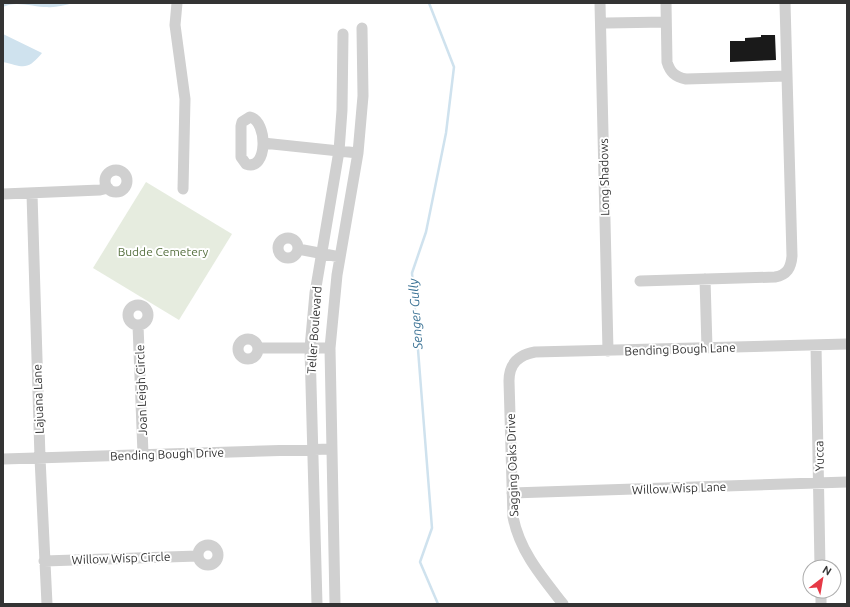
<svg xmlns="http://www.w3.org/2000/svg" width="850" height="607" font-family="Ubuntu,sans-serif">
  <rect width="100%" height="100%" fill="#fff"/>
  <!-- green -->
  <path fill="#e6ecdf" d="M 146,182 L 232,234 L 179,320 L 93,268 Z"/>
  <!-- water -->
  <path fill="#cfe2ee" d="M 3,3 L 73,3 C 65,5 55,8 47,7 C 34,7 15,0 3,7 Z
    M 3,34 L 42,53 C 27,71 24,67 3,62 Z"/>
  <g fill="none" stroke-linecap="round" stroke-linejoin="round">
    <!-- stream -->
    <path stroke="#cfe2ee" stroke-width="2.5" d="M 429,3 L 454,67 L 446,133 L 426,232 L 412,273 L 432,528 L 420,562 L 438,604"/>
  </g>
  <!-- building -->
  <path fill="#1a1a1a" d="M 761,35 L 775,35 L 776,60 L 730,62 L 730,41 L 745,41 L 745,38 L 761,37 Z"/>
  <g fill="none" stroke-linecap="round" stroke-linejoin="round">
    <!-- minor -->
    <path stroke="#d0d0d0" stroke-width="11" d="M 177,3 L 175,25 L 185,99 L 183,189
      M 600,3 L 608,351
      M 666,3 L 667,62 C 670,72 675,77 686,79 L 787,76
      M 607,23 L 666,22
      M 250,117 C 268,121 268,172 246,164 L 241,157 L 241,126 L 242,122 Z
      M 263,143 L 358,153
      M105 181a11 11 0 1 1 22 0a11 11 0 1 1-22 0Z
      M 3,194 L 100,190 L 108,188
      M 32,194 L 40,458 L 47,604
      M278 248a10 10 0 1 1 20 0a10 10 0 1 1-20 0Z
      M 298,249 L 340,257
      M 705,279 L 707,348
      M 640,281 L 775,277 C 787,275 791,268 792,256 L 785,3
      M128 315a10 10 0 1 1 20 0a10 10 0 1 1-20 0Z
      M 138,325 L 143,454
      M238 349a10 10 0 1 1 20 0a10 10 0 1 1-20 0Z
      M 816,345 L 820,567
      M 258,348 L 330,348
      M 3,459 L 331,449
      M 512,493 L 847,482
      M198 555a10 10 0 1 1 20 0a10 10 0 1 1-20 0Z
      M 44,561 L 198,556
      M 821,591 L 821,604
      M 317,604 L 310,348 L 315,293 L 339,151 L 342,110 L 343,34
      M 335,604 L 330,348 L 337,275 L 358,153 L 363,96 L 362,28
      M 563,604 C 542,577 520,552 513,517 L 509,381 C 509,363 519,355 535,352 L 847,344"/>
  </g>
  <g text-anchor="middle" dominant-baseline="central" stroke-width="4" stroke-linejoin="round" paint-order="stroke">
    <!-- street labels -->
    <g font-size="12" fill="#333" stroke="#fff">
      <text transform="translate(604 177) rotate(-91)">Long Shadows</text>
      <text transform="translate(314 330) rotate(-86)">Teller Boulevard</text>
      <text transform="translate(680 349) rotate(-2)">Bending Bough Lane</text>
      <text transform="translate(141 390) rotate(-92)">Joan Leigh Circle</text>
      <text transform="translate(38 399) rotate(-92)">Lajuana Lane</text>
      <text transform="translate(167 454) rotate(-2)">Bending Bough Drive</text>
      <text transform="translate(819 456) rotate(-91)">Yucca</text>
      <text transform="translate(512 465) rotate(-92)">Sagging Oaks Drive</text>
      <text transform="translate(679 488) rotate(-2)">Willow Wisp Lane</text>
      <text transform="translate(121 558) rotate(-2)">Willow Wisp Circle</text>
    </g>
    <!-- park labels -->
    <g font-size="12" fill="#56703f" stroke="#fff">
      <text x="163" y="251">Budde Cemetery</text>
    </g>
    <!-- water labels -->
    <g font-size="13" font-style="italic" fill="#3f7597" stroke="#fff">
      <text transform="translate(415 314) rotate(-94)">Senger Gully</text>
    </g>
  </g>
  <!-- border -->
  <rect width="850" height="607" fill="none" stroke="#333333" stroke-width="8"/>
  <!-- north arrow -->
  <g transform="translate(822 579) rotate(31)"><circle r="19" fill="#ffffff" stroke="#adadad"/>
  <path d="M0-3L7 15L0 10L-7 15Z" fill="#e63946"/>
  <text y="-6" font-size="11" font-weight="bold" text-anchor="middle" fill="#333333">N</text>
  </g>
</svg>
